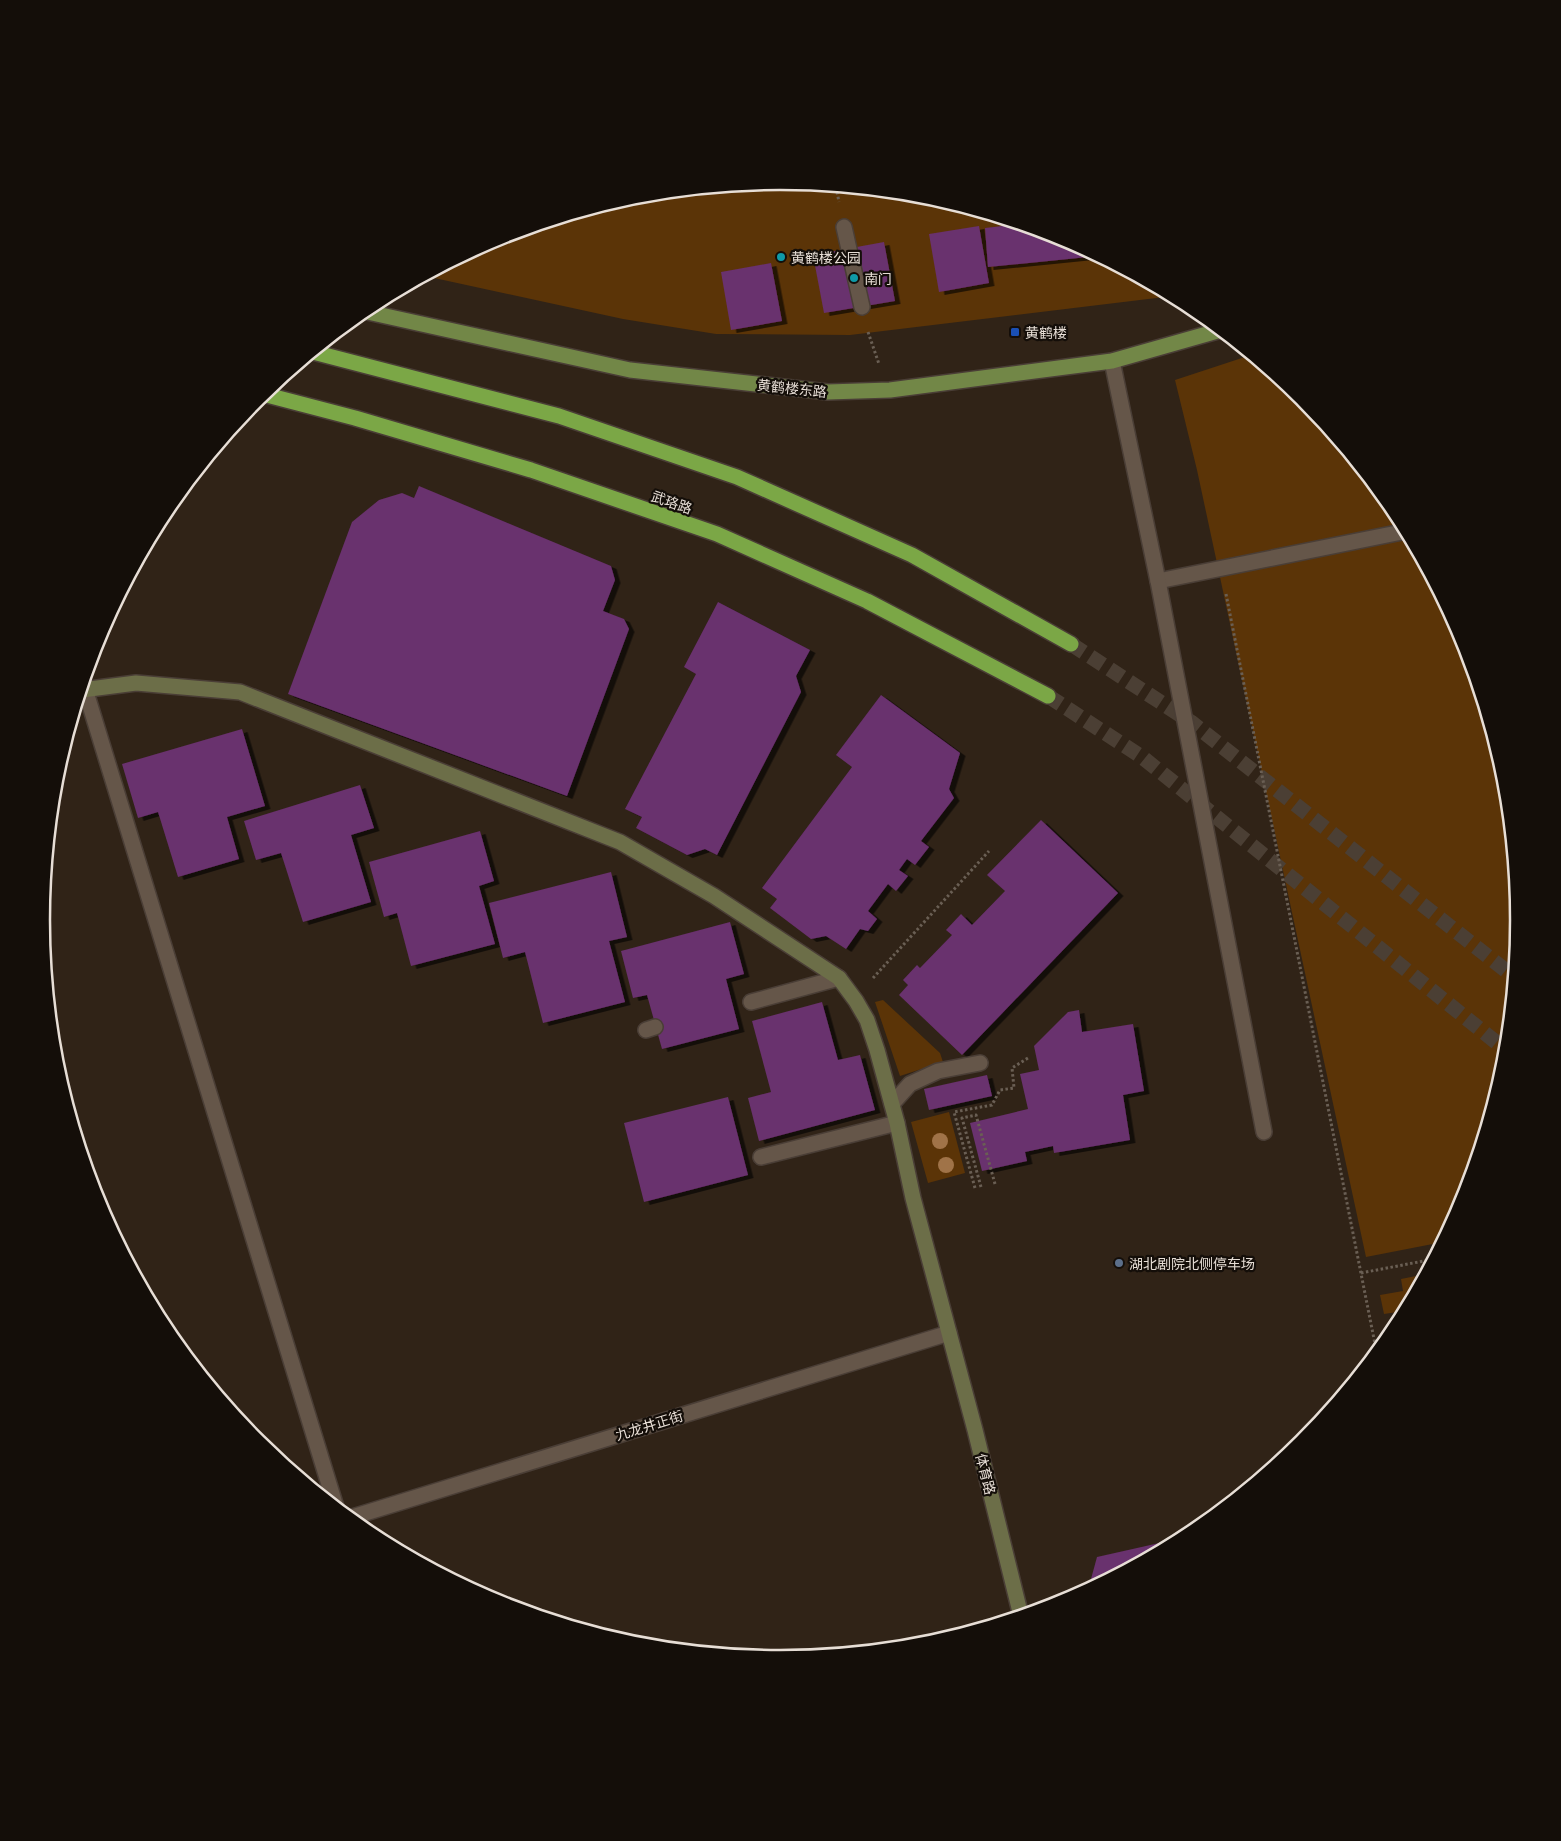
<svg xmlns="http://www.w3.org/2000/svg" width="1561" height="1841" font-family="Barlow,'Noto Sans SC',sans-serif">
  <defs>
    <filter id="shadow"><feDropShadow dx="5.5" dy="3" stdDeviation="0" flood-color="#0009"/></filter>
  </defs>
  <rect width="100%" height="100%" fill="#302317"/>
  <!-- green -->
  <path fill="#5b3407" d="M 781,181 L 925,196 L 1064,238 L 1173,296 L 850,335 L 716,334 L 623,319 L 425,276 L 498,237 L 637,195 Z
    M 1251,355 L 1303,398 L 1395,510 L 1464,638 L 1506,777 L 1520,921 L 1505,1065 L 1463,1204 L 1443,1242 L 1366,1257 L 1197,470 L 1175,380 Z
    M 883,1000 L 940,1053 L 943,1062 L 900,1076 L 875,1002 Z
    M 949,1112 L 965,1173 L 928,1183 L 911,1122 Z
    M 1426,1274 L 1413,1298 L 1402,1301 L 1404,1311 L 1384,1314 L 1380,1295 L 1403,1291 L 1401,1279 Z"/>
  <!-- building -->
  <path fill="#69306e" filter="url(#shadow)" d="M 1020,224 L 1064,238 L 1098,256 L 988,267 L 985,228 Z
    M 979,226 L 989,283 L 939,292 L 929,234 Z
    M 884,242 L 895,301 L 824,313 L 813,255 Z
    M 771,263 L 782,321 L 731,330 L 721,272 Z
    M 419,486 L 611,566 L 615,580 L 603,611 L 624,619 L 629,629 L 567,796 L 288,694 L 352,522 L 379,500 L 402,493 L 414,498 Z
    M 718,602 L 810,650 L 796,676 L 801,692 L 717,855 L 705,849 L 687,855 L 636,828 L 642,817 L 625,809 L 696,674 L 684,667 Z
    M 881,695 L 960,753 L 949,789 L 954,798 L 921,841 L 929,847 L 915,865 L 907,859 L 899,870 L 908,876 L 896,891 L 888,884 L 868,911 L 877,919 L 868,931 L 860,929 L 846,949 L 826,936 L 811,939 L 770,908 L 777,899 L 762,888 L 852,767 L 836,755 Z
    M 242,729 L 265,806 L 227,817 L 239,859 L 178,877 L 158,812 L 138,818 L 122,764 Z
    M 360,785 L 374,828 L 351,835 L 371,902 L 303,922 L 281,853 L 256,860 L 244,821 Z
    M 1041,820 L 1118,893 L 962,1055 L 899,995 L 908,985 L 903,980 L 917,965 L 920,968 L 952,935 L 946,930 L 961,914 L 972,925 L 1005,891 L 987,875 Z
    M 480,831 L 494,881 L 479,886 L 495,944 L 411,966 L 397,913 L 384,917 L 369,862 Z
    M 611,872 L 627,937 L 609,941 L 625,1002 L 543,1023 L 525,952 L 503,958 L 489,903 Z
    M 730,922 L 744,974 L 726,979 L 739,1029 L 662,1049 L 647,995 L 633,998 L 621,951 Z
    M 822,1002 L 838,1060 L 860,1055 L 875,1110 L 759,1141 L 748,1098 L 771,1092 L 752,1021 Z
    M 1079,1010 L 1082,1032 L 1133,1024 L 1144,1091 L 1123,1095 L 1130,1140 L 1054,1153 L 1053,1146 L 1025,1152 L 1027,1161 L 982,1171 L 970,1123 L 1028,1109 L 1020,1074 L 1039,1070 L 1034,1046 L 1068,1012 Z
    M 987,1075 L 992,1096 L 929,1110 L 924,1089 Z
    M 728,1097 L 748,1175 L 644,1202 L 624,1123 Z
    M 1186,1537 L 1187,1538 L 1088,1590 L 1097,1557 Z"/>
  <g fill="none" stroke-linecap="round" stroke-linejoin="round">
    <!-- highway-tunnel -->
    <path stroke="#4b3f34" stroke-width="15" stroke-dasharray="15 8" stroke-linecap="butt" d="M 1071,644 L 1191,722 L 1514,977
      M 1048,696 L 1142,757 L 1507,1051"/>
    <defs>
      <path id="lane" d="M 1158,581 L 1407,531
        M 85,689 L 336,1507
        M 751,1002 L 839,978
        M 646,1030 L 655,1027
        M 892,1104 L 910,1084 L 938,1071 L 980,1063
        M 761,1157 L 897,1123"/>
      <path id="street" d="M 844,227 L 862,307
        M 1112,361 L 1158,581 L 1264,1132
        M 349,1518 L 949,1333"/>
      <path id="secondary" d="M 82,690 L 136,683 L 240,692 L 620,842 L 714,896 L 839,978 L 856,1001 L 867,1020 L 877,1050 L 897,1123 L 913,1198 L 975,1430 L 1021,1616"/>
      <path id="primary" d="M 363,311 L 630,370 L 828,392 L 890,390 L 1112,361 L 1221,330"/>
      <path id="highway" d="M 313,352 L 559,416 L 737,477 L 912,555 L 1071,644
        M 263,394 L 355,418 L 531,470 L 717,534 L 867,601 L 1048,696"/>
    </defs>
    <!-- lane casing -->
    <use href="#lane" stroke="#4a3e36" stroke-width="18"/>
    <!-- street casing -->
    <use href="#street" stroke="#4a3e36" stroke-width="18"/>
    <!-- secondary casing -->
    <use href="#secondary" stroke="#4a3e36" stroke-width="18"/>
    <!-- primary casing -->
    <use href="#primary" stroke="#4a3e36" stroke-width="18"/>
    <!-- highway casing -->
    <use href="#highway" stroke="#4a3e36" stroke-width="18"/>
    <!-- path -->
    <path stroke="#6a5f54" stroke-width="3" stroke-dasharray="2.5 2.5" stroke-linecap="butt" d="M 836,187 L 839,202
      M 868,332 L 879,364
      M 1226,594 L 1377,1354
      M 873,978 L 989,851
      M 981,1187 L 962,1118 L 976,1115 L 995,1184
      M 975,1188 L 954,1112 L 992,1105 L 1000,1090 L 1014,1088 L 1012,1068 L 1028,1058
      M 1361,1273 L 1434,1259"/>
    <!-- lane -->
    <use href="#lane" stroke="#655649" stroke-width="15"/>
    <!-- street -->
    <use href="#street" stroke="#655649" stroke-width="15"/>
    <!-- secondary -->
    <use href="#secondary" stroke="#6c6e48" stroke-width="15"/>
    <!-- primary -->
    <use href="#primary" stroke="#728747" stroke-width="15"/>
    <!-- highway -->
    <use href="#highway" stroke="#7ba746" stroke-width="15"/>
  </g>
  <!-- trees -->
  <g fill="#a07348">
    <circle cx="940" cy="1141" r="8"/>
    <circle cx="946" cy="1165" r="8"/>
  </g>
  <!-- markers -->
  <g fill="#0f9aa8" stroke="#140e09" stroke-width="2">
    <circle cx="781" cy="257" r="5"/>
    <circle cx="854" cy="278" r="5"/>
  </g>
  <rect fill="#1a4fb4" stroke="#140e09" stroke-width="2" x="1010" y="327" width="10" height="10" rx="2.5"/>
  <circle fill="#5c6f8a" stroke="#140e09" stroke-width="2" cx="1119" cy="1263" r="5"/>
  <g text-anchor="middle" dominant-baseline="central" stroke-width="4.5" stroke-linejoin="round" paint-order="stroke">
    <!-- poi labels -->
    <g font-size="14" fill="#e7ded6" stroke="#140e09" text-anchor="start">
      <text x="791" y="257">黄鹤楼公园</text>
      <text x="864" y="278">南门</text>
      <text x="1025" y="332">黄鹤楼</text>
      <text x="1129" y="1263">湖北剧院北侧停车场</text>
    </g>
    <!-- street labels -->
    <g font-size="14" fill="#e7ded6" stroke="#140e09">
      <text transform="translate(792 388) rotate(6)">黄鹤楼东路</text>
      <text transform="translate(672 502) rotate(19)">武珞路</text>
      <text transform="translate(649 1425) rotate(-17)">九龙井正街</text>
      <text transform="translate(986 1474) rotate(76)">体育路</text>
    </g>
  </g>
  <!-- crop -->
  <path d="M0 0H1561V1841H0ZM50 920a730 730 0 1 1 1460 0a730 730 0 1 1-1460 0Z" fill="#140e09" fill-rule="evenodd"/>
  <path fill="none" stroke="#e7ded6" stroke-width="2.5" d="M50 920a730 730 0 1 1 1460 0a730 730 0 1 1-1460 0Z"/>
</svg>
